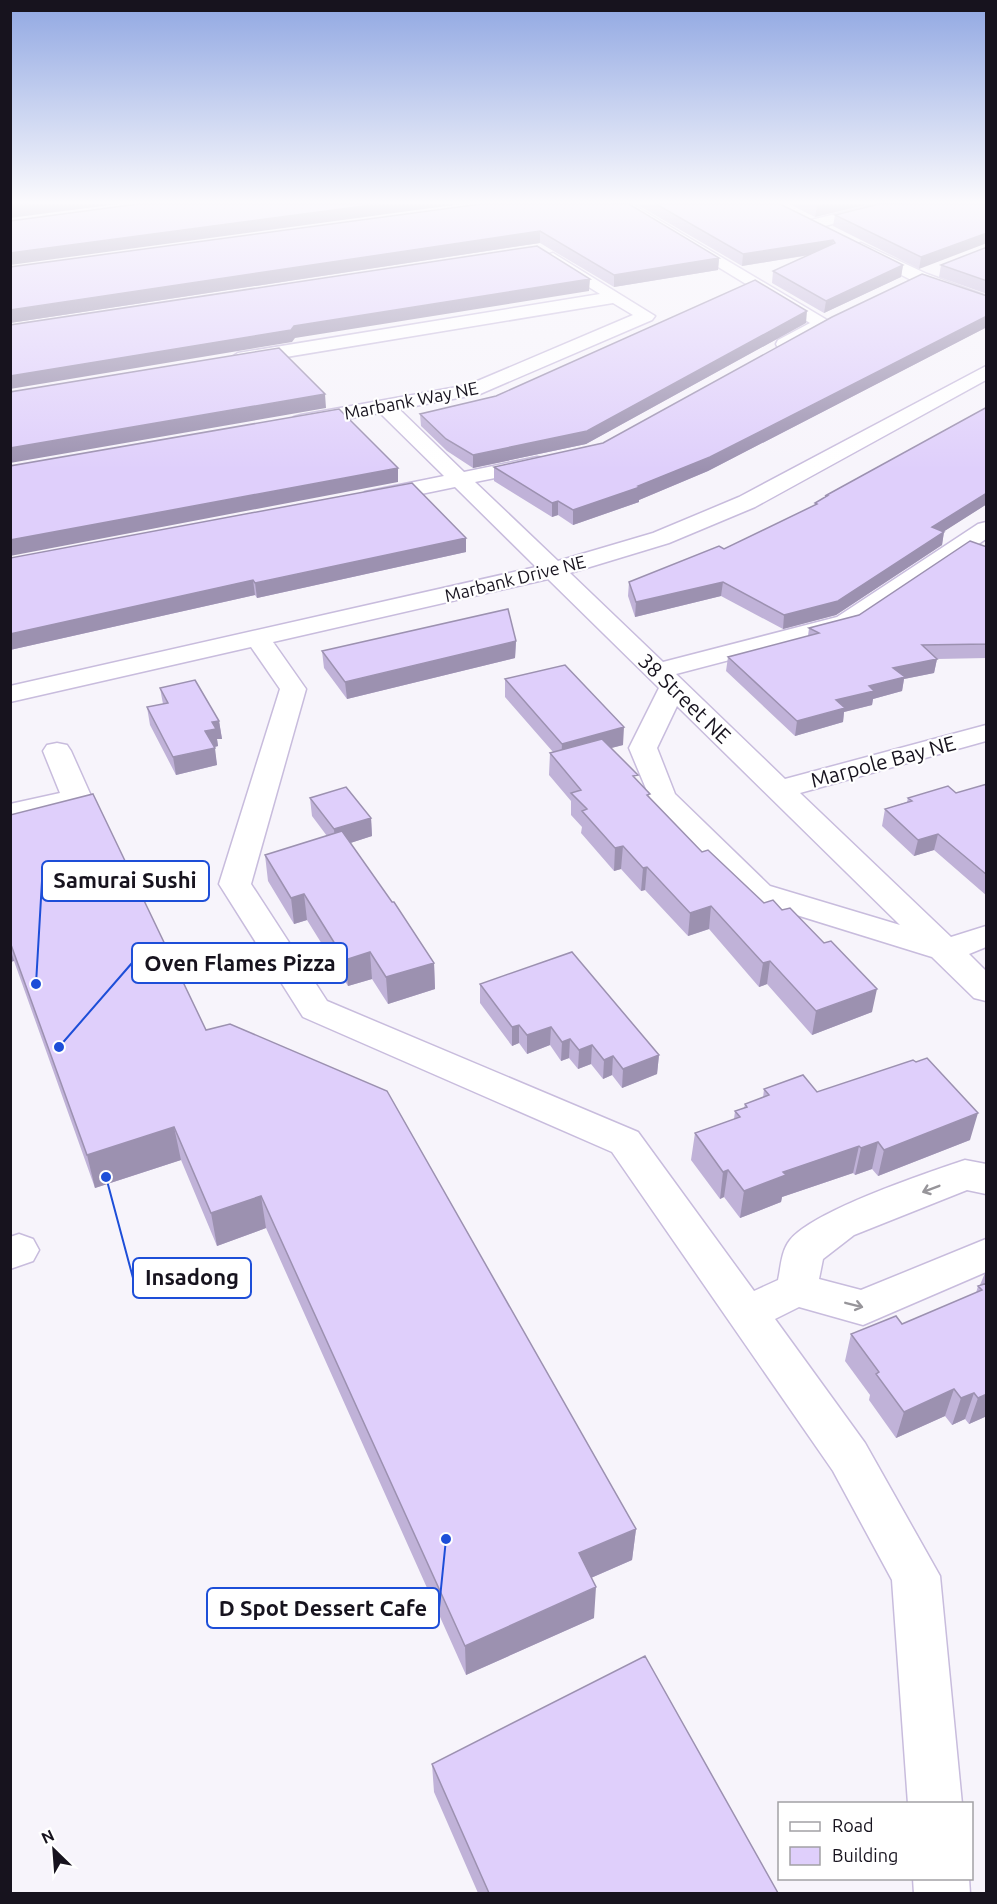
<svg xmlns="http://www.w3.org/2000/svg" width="997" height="1904" font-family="Ubuntu,sans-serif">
  <rect width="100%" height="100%" fill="#f7f4fb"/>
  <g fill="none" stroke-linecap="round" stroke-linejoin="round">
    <defs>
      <path id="minor" d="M 615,204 L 632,204 L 832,323 L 792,348 L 778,348 L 776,344 L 778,340 L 810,323 Z
        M 877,204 L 902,204 L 899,207 L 813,229 L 805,224 L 807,221 Z
        M 861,243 L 927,274 L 986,296 L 986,307 L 915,282 L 855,251 L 853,248 L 855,245 Z
        M 553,253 L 655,316 L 652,320 L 480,394 L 399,409 L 464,472 L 537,457 L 545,458 L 548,463 L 545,468 L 475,482 L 558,561 L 653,533 L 739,497 L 986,366 L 986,380 L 755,507 L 669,543 L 570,573 L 663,662 L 837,617 L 978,524 L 986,522 L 986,539 L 855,627 L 676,674 L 785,779 L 986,725 L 986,741 L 800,793 L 951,937 L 986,926 L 986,947 L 969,954 L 986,971 L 986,1001 L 974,998 L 932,957 L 748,900 L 652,803 L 629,748 L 659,688 L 548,579 L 273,642 L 306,689 L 251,884 L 327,1001 L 638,1132 L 754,1291 L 778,1280 C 781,1267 781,1251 790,1240 C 813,1211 926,1173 965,1160 L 986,1164 L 986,1194 L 967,1190 L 854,1235 L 823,1259 L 819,1279 L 861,1290 L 986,1239 L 986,1272 L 863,1325 L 799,1307 L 775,1319 L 865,1443 L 940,1576 L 962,1804 L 908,1804 L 892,1580 L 833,1471 L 612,1152 L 303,1017 L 219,884 L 280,689 L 251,647 L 10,702 L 10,686 L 536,567 L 455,487 L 373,504 L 365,502 L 362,497 L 365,492 L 444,476 L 380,413 L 301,427 L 294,425 L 291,421 L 294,417 L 301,415 L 468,385 L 633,315 L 613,303 L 238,365 L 229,359 L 238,353 L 600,294 L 547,261 L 545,258 L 547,255 ZM 677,706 L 900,925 L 770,886 L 675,794 L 657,748 Z
        M 57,743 L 67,745 L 71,751 L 92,798 L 87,804 L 10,822 L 10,804 L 60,793 L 43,751 L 47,745 Z
        M 19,1234 L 33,1239 L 39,1250 L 33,1261 L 10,1269 L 10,1237 Z
        M 913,1878 L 969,1878 L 970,1894 L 914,1894 Z"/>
    </defs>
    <!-- minor casing -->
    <use href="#minor" stroke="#c8bcdd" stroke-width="3"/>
    <!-- minor -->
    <use href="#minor" fill="#fff" fill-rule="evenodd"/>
  </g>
  <!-- wall -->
  <path fill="#c0b2d8" d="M 481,204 L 719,258 L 718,270 L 614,287 L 540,243 L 10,323 L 10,267 Z
    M 636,204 L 780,204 L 903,265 L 901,277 L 824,313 L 772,283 L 773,271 L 810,255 L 742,266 Z
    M 789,204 L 869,204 L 815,217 Z
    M 987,204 L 919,269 L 833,226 L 835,215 Z
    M 987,247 L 987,294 L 939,277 L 941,265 Z
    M 987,296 L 987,327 L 708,471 L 639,500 L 639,502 L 573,525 L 558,515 L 552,517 L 494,481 L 494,467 L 603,443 Z
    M 806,323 L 586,444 L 473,468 L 447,451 L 421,426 L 420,414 Z
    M 987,407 L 987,504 L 944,531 L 942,545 L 836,615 L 783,629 L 721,596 L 635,617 L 628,596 L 629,582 L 724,549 L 815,505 L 815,503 L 825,498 L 825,496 Z
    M 466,538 L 466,552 L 257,598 L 255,595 L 10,650 L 10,558 Z
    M 987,547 L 987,658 L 937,659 L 934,673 L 904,679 L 902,691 L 873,699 L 872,705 L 844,712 L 843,722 L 795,736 L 726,671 L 728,657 L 808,636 L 809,628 L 859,615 Z
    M 516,641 L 515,658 L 347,699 L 324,668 L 322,651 Z
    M 505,679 L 623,745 L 611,748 L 650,798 L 702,852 L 872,1012 L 812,1035 L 767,984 L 759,987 L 709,929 L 688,936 L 645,890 L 641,891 L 621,869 L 614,871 L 581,833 L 582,827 L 571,815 L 571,801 L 549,775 L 550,753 L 553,752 L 505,697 Z
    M 160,688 L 219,721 L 222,739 L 217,739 L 218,746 L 214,747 L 217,765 L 176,775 L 150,725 L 147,707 L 163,704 Z
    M 987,784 L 987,896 L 934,850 L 914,856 L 882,826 L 885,809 L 907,802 L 908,798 L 956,793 Z
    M 310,798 L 371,818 L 372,836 L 350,843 L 434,963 L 435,989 L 388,1004 L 372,979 L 348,986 L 307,920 L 294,924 L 268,881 L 265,855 L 327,836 L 312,816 Z
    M 10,815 L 206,1030 L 636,1529 L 632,1560 L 591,1578 L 594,1618 L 466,1675 L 266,1228 L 217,1246 L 181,1160 L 95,1188 L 14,961 L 10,962 Z
    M 480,984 L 659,1055 L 657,1074 L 622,1088 L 612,1075 L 603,1079 L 591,1064 L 578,1069 L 569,1058 L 561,1061 L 550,1045 L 527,1054 L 519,1043 L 512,1046 L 480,1003 Z
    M 764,1089 L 817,1092 L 970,1140 L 878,1176 L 872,1169 L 855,1175 L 853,1173 L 782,1197 L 781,1202 L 740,1218 L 724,1197 L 720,1199 L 691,1160 L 695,1133 L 734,1119 L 735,1111 L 744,1108 L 745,1104 L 763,1098 Z
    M 987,1268 L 987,1416 L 969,1424 L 965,1419 L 952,1425 L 945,1416 L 896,1438 L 869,1400 L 870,1395 L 845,1361 L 851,1334 L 902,1324 L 976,1293 L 978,1286 L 980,1285 Z
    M 432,1764 L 778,1893 L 478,1893 L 434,1792 Z"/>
  <!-- shaded-wall -->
  <path fill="#9c91b0" d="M 31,204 L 118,204 L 10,218 L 10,206 Z
    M 379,204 L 461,204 L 10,265 L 10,253 Z
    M 824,204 L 869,204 L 815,217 L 817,206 Z
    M 540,231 L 540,243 L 10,323 L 10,310 Z
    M 987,233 L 987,243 L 919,269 L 921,257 Z
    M 833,240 L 832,251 L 742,266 L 743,254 Z
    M 719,258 L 718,270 L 614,287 L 614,275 Z
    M 903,265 L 901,277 L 824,313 L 826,301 Z
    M 590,279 L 589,291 L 295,338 L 292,342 L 10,389 L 10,376 L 294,326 Z
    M 807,311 L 806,323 L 586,444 L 473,468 L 473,455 Z
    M 987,316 L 987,327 L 708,471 L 639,500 L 639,502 L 573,525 L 573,510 L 638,486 Z
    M 325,394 L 326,408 L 10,463 L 10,448 Z
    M 398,468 L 398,482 L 10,556 L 10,540 Z
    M 987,493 L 987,504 L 929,541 L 932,527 Z
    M 558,501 L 558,515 L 552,517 L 552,503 Z
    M 944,532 L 942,545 L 836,615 L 783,629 L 784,615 Z
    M 466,538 L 466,552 L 257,598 L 255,583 Z
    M 253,580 L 255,595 L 10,650 L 10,634 Z
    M 723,582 L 721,596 L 635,617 L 636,602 Z
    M 516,641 L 515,658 L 347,699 L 345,682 Z
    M 937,659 L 934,673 L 904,679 L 902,691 L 873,699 L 872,705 L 844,712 L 843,722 L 795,736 L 797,721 L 836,700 L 869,686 L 893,668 Z
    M 219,721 L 222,739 L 217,739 L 218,746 L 208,749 L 205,731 L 212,722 Z
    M 624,727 L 623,745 L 561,761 L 562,744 Z
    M 215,748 L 217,765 L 176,775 L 173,757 Z
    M 371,818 L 372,836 L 335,848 L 334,829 Z
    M 938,834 L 934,850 L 914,856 L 918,840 Z
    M 623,846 L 621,869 L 614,871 L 615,848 Z
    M 647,867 L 645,890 L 641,891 L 643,868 Z
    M 304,894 L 307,920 L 294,924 L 291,898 Z
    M 711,906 L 709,929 L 688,936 L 690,913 Z
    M 10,947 L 14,961 L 10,962 Z
    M 370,952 L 372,979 L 348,986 L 345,960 Z
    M 770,961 L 767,984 L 759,987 L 763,963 Z
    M 434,963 L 435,989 L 388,1004 L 386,977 Z
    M 877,989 L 872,1012 L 812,1035 L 816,1011 Z
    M 519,1025 L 519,1043 L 512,1046 L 512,1027 Z
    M 551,1027 L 550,1045 L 527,1054 L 527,1035 Z
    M 570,1039 L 569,1058 L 561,1061 L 562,1042 Z
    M 592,1045 L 591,1064 L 578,1069 L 579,1050 Z
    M 659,1055 L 657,1074 L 622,1088 L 623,1069 Z
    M 613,1056 L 612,1075 L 603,1079 L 604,1060 Z
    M 978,1113 L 970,1140 L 878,1176 L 884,1150 Z
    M 174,1127 L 181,1160 L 95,1188 L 87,1155 Z
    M 878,1142 L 872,1169 L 855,1175 L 861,1148 Z
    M 859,1146 L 853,1173 L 782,1197 L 781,1202 L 740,1218 L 744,1191 L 783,1172 Z
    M 728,1170 L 724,1197 L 720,1199 L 723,1172 Z
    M 261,1196 L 266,1228 L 217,1246 L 211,1213 Z
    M 954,1389 L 945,1416 L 896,1438 L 904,1412 Z
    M 974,1393 L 965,1419 L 952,1425 L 961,1398 Z
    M 987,1394 L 987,1416 L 969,1424 L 978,1398 Z
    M 636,1529 L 632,1560 L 577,1584 L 579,1553 Z
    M 596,1587 L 594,1618 L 466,1675 L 465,1646 Z"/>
  <!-- building -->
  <path fill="#dfcffb" stroke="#9c91b0" stroke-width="1.5" d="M 10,204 L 31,204 L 10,206 Z
    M 138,204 L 379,204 L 10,253 L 10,221 Z
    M 481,204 L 629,204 L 719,258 L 614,275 L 540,231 L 10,310 L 10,267 Z
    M 656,204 L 780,204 L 903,265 L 826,301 L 773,271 L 835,243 L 833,240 L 743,254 Z
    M 879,204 L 987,204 L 987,233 L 921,257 L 835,215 Z
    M 537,246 L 590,279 L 294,326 L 291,330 L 10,376 L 10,325 Z
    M 987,247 L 987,281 L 941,265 Z
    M 922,274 L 987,296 L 987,316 L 710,457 L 638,486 L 640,487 L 573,510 L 558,501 L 552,503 L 494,467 L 603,443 L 832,317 Z
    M 755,280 L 807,311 L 587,431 L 473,455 L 446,439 L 420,414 L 496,396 Z
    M 279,348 L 325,394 L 10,448 L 10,392 Z
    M 987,407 L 987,493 L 932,527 L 944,532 L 838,601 L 784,615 L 723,582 L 636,602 L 629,582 L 719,546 L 724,549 L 817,504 L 815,503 L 827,496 L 825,496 Z
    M 339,409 L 398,468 L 10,540 L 10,466 Z
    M 412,483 L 466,538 L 255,583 L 253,580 L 10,634 L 10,558 Z
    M 970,541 L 987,547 L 987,644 L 922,645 L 937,659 L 893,668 L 905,677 L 869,686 L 874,691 L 836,700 L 845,708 L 797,721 L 728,657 L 819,633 L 809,628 L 859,615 Z
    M 508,609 L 516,641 L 345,682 L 322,651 Z
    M 565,665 L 624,727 L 562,744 L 505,679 Z
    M 195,680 L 219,721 L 212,722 L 216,729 L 205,731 L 215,748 L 173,757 L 147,707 L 168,703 L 160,688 Z
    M 602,739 L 638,775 L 633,776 L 650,794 L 647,795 L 702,852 L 708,850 L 764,903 L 773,900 L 782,910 L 790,908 L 824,943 L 831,941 L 877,989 L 816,1011 L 770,961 L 763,963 L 711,906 L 690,913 L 647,867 L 643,868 L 623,846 L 615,848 L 582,811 L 587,809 L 571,793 L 581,790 L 550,753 Z
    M 987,784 L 987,875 L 938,834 L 918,840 L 885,809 L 912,801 L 908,798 L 948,786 L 956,793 Z
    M 346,787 L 371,818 L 334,829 L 310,798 Z
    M 93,794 L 206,1030 L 230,1024 L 387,1091 L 636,1529 L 579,1553 L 596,1587 L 465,1646 L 261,1196 L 211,1213 L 174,1127 L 87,1155 L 10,942 L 10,815 Z
    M 342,831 L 392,902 L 394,902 L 434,963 L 386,977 L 370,952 L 345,960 L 304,894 L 291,898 L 265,855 Z
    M 572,952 L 659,1055 L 623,1069 L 613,1056 L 604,1060 L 592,1045 L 579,1050 L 570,1039 L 562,1042 L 551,1027 L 527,1035 L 519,1025 L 512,1027 L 480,984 Z
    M 927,1058 L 978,1113 L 884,1150 L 878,1142 L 861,1148 L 859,1146 L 783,1172 L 786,1175 L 744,1191 L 728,1170 L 723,1172 L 695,1133 L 740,1117 L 735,1111 L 747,1107 L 745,1104 L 769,1095 L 764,1089 L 803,1075 L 817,1092 L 913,1060 L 916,1062 Z
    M 987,1283 L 987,1394 L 978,1398 L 974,1393 L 961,1398 L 954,1389 L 904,1412 L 876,1374 L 879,1372 L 851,1334 L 896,1316 L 902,1324 L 982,1290 L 978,1286 Z
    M 645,1656 L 778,1893 L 489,1893 L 432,1764 Z"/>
  <!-- one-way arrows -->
  <defs><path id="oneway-shaft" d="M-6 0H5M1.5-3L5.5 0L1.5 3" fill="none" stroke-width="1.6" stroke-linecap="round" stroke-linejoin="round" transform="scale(1.5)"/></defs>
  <g stroke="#97959a">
    <use href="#oneway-shaft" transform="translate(931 1189) rotate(159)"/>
    <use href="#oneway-shaft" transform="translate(854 1305) rotate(14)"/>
  </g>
  <!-- sky -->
  <linearGradient id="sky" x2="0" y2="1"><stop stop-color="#90a7e2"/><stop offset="0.43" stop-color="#fbfafd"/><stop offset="1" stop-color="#fbfafd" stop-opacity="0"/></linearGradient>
  <rect width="997" height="470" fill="url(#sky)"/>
  <g text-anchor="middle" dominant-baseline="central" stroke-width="4.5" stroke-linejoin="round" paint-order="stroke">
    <!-- far-street labels -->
    <g font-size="18" fill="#17131e" stroke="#fff">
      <text transform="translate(411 400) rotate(-11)">Marbank Way NE</text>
      <text transform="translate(515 578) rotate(-14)">Marbank Drive NE</text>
    </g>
    <!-- street labels -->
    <g font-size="21" fill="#17131e" stroke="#fff">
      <text transform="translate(685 698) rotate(44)">38 Street NE</text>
      <text transform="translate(883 761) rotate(-15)">Marpole Bay NE</text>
    </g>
  </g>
  <!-- callouts -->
  <path fill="none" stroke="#1d4ed8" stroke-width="2" d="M36 984L42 881M59 1047L132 963M106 1177L133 1278M446 1539L439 1608"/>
  <g fill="#1d4ed8" stroke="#fff" stroke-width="2">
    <circle cx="36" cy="984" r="6"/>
    <circle cx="59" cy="1047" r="6"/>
    <circle cx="106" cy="1177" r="6"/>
    <circle cx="446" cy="1539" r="6"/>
  </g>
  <g fill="#fff" stroke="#1d4ed8" stroke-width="2">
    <rect x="42" y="861" width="167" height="40" rx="6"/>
    <rect x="132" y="943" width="215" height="40" rx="6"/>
    <rect x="133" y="1258" width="118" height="40" rx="6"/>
    <rect x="207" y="1588" width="232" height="40" rx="6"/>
  </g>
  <g font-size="22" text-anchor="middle" font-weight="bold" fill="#17131e">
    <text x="125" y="888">Samurai Sushi</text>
    <text x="240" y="971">Oven Flames Pizza</text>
    <text x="192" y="1285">Insadong</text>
    <text x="323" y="1616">D Spot Dessert Cafe</text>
  </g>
  <!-- border -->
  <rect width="997" height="1904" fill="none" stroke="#17131e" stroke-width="24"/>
  <!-- legend -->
  <rect x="778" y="1802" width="195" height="78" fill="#ffffff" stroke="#a2a1a5" stroke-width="1.5"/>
  <rect x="790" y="1822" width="30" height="9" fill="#ffffff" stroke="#a2a1a5" stroke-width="1.5"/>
  <text x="832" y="1832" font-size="18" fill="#17131e">Road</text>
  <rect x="790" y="1847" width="30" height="18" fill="#dfcffb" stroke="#a2a1a5" stroke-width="1.5"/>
  <text x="832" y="1862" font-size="18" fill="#17131e">Building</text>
  <!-- north arrow -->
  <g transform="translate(54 1850) rotate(335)" stroke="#ffffff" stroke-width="4.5" paint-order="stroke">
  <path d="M0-4.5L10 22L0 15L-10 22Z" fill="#17131e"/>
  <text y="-9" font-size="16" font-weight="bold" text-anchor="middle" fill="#17131e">N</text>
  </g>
</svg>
